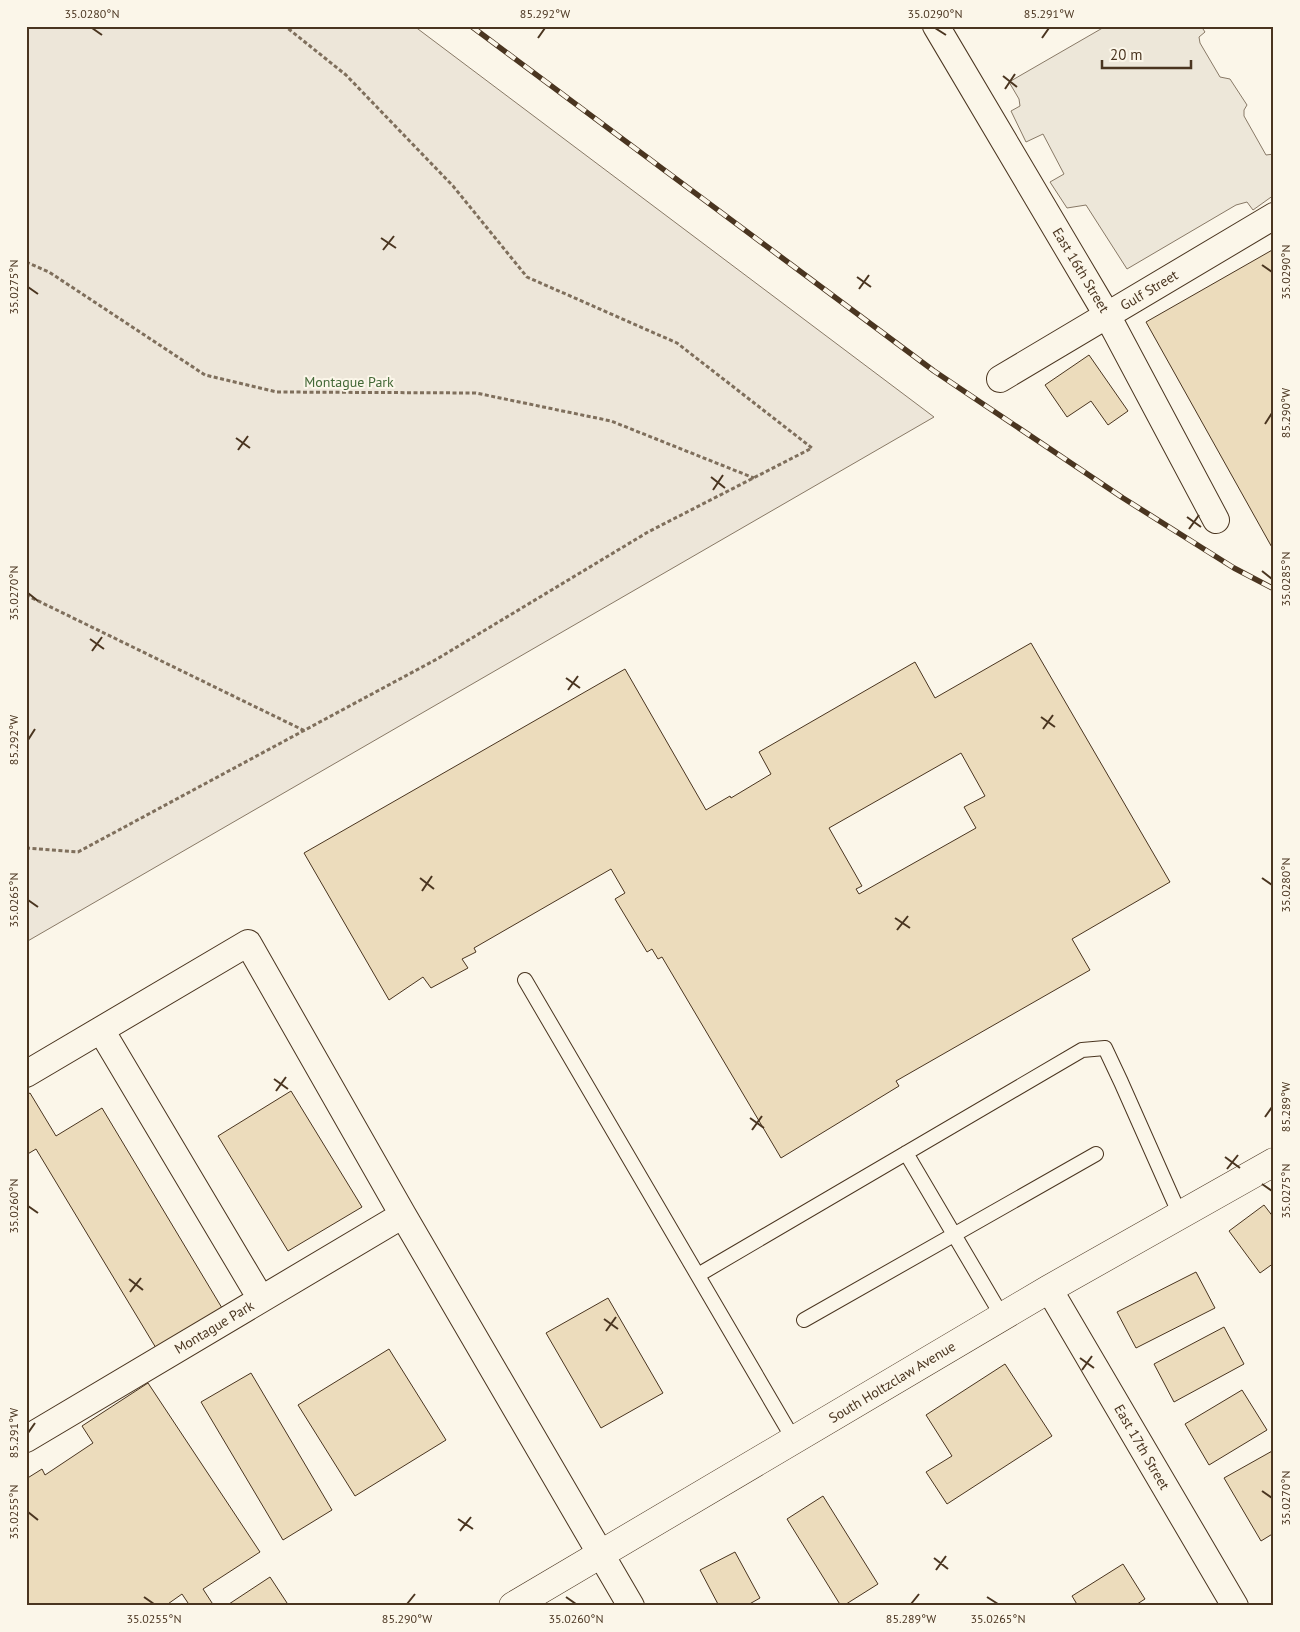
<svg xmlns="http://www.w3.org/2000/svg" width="1300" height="1632" font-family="'PT Sans',sans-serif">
  <rect width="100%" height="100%" fill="#fbf6e9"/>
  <!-- green -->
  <path fill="#ede6d9" stroke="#887966" d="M 26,26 L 414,26 L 934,417 L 26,942 Z"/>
  <!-- parking -->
  <path fill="#ede7d9" stroke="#887966" d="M 1106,26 L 1201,26 L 1205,32 L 1199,37 L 1200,43 L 1220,77 L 1230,79 L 1247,105 L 1244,110 L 1244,116 L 1266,155 L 1274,154 L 1274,195 L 1253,210 L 1247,202 L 1236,205 L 1127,269 L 1086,205 L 1067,208 L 1050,182 L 1064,174 L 1043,134 L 1026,142 L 1011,111 L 1020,106 L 1019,99 L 1009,82 Z"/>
  <!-- building -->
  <path fill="#ecdcbc" stroke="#4a3520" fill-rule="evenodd" d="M 1274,249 L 1274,551 L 1146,322 Z
    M 1089,355 L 1128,411 L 1108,425 L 1091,401 L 1067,417 L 1045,385 Z
    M 1031,643 L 1170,882 L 1072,939 L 1090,970 L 896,1081 L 899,1086 L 781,1158 L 662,957 L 658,959 L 652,949 L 647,952 L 615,899 L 625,893 L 611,869 L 474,948 L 476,952 L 462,959 L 468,968 L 431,988 L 423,977 L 389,1000 L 304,853 L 625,669 L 706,810 L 730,796 L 731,798 L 771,774 L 759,752 L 915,662 L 935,698 ZM 961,753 L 985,796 L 964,807 L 976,828 L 859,894 L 856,889 L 862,886 L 829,828 Z
    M 291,1091 L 362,1207 L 288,1251 L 218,1136 Z
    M 30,1093 L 56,1136 L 102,1108 L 222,1308 L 156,1348 L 36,1149 L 26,1155 L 26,1095 Z
    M 1264,1205 L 1274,1218 L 1274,1263 L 1260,1273 L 1229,1231 Z
    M 1196,1272 L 1215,1308 L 1136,1348 L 1117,1312 Z
    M 608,1298 L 663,1393 L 601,1428 L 546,1333 Z
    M 1224,1327 L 1244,1364 L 1174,1402 L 1154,1364 Z
    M 389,1349 L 446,1440 L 355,1496 L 298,1405 Z
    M 1005,1364 L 1052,1436 L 947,1504 L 926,1472 L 952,1456 L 926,1415 Z
    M 251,1373 L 332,1510 L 283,1540 L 201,1402 Z
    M 148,1383 L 260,1552 L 203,1589 L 214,1606 L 190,1606 L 182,1594 L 165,1606 L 26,1606 L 26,1479 L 42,1469 L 45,1475 L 93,1443 L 82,1426 Z
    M 1242,1390 L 1267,1430 L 1209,1465 L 1185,1424 Z
    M 1274,1450 L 1274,1533 L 1261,1541 L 1224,1478 Z
    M 823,1496 L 878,1584 L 843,1606 L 841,1606 L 787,1519 Z
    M 735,1552 L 760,1598 L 746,1606 L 719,1606 L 700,1570 Z
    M 1123,1564 L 1145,1599 L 1134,1606 L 1078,1606 L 1072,1596 Z
    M 270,1577 L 289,1606 L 226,1606 Z"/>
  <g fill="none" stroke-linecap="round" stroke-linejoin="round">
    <defs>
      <path id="service" d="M 525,980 L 794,1440
        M 906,1153 L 1002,1316
        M 698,1275 L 1082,1050 L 1105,1048 L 1121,1082 L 1180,1215
        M 804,1320 L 1096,1154"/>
      <path id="minor" d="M 936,26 L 1107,315 L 1216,520
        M 1000,379 L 1274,216
        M 101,1030 L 261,1299
        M 26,1074 L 248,943 L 403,1215 L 631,1606
        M 1049,1289 L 1235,1606
        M 26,1439 L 403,1215"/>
      <path id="secondary" d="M 513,1606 L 1049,1289 L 1274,1162"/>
    </defs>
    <!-- service casing -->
    <use href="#service" stroke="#4a3520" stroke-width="16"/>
    <!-- minor casing -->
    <use href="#minor" stroke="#4a3520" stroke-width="28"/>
    <!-- secondary casing -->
    <use href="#secondary" stroke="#4a3520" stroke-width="29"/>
    <!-- path -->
    <path stroke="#7f6f5c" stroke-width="3" stroke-dasharray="4 2.5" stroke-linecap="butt" d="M 26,262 L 49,272 L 205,375 L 277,392 L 476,393 L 611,421 L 754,478
      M 26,595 L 305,731
      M 26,848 L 78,852 L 437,659 L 648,532 L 812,448 L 677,343 L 527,277 L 453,186 L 346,75 L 285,26"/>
    <!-- service -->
    <use href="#service" stroke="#fbf6e9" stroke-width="14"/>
    <!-- minor -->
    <use href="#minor" stroke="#fbf6e9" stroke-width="26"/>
    <!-- secondary -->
    <use href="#secondary" stroke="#fbf6e9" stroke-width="28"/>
    <defs>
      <path id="rail" d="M 471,26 L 934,371 L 1123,498 L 1234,568 L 1274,589"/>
    </defs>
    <!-- rail casing -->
    <use href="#rail" stroke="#4a3520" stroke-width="5.5"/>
    <!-- rail -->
    <use href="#rail" stroke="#fbf6e9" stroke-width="4" stroke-dasharray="11" stroke-linecap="butt"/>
  </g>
  <!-- ticks -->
  <path fill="none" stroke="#4a3520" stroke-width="2" d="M 92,28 L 102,35M 935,28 L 946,35M 538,38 L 545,28M 1042,38 L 1049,28M 1003,76 L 1017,87M 1005,89 L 1015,74M 381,238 L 396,248M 383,250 L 394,236M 1262,265 L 1272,272M 857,277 L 871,287M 28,287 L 38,294M 859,289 L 869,275M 1265,424 L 1272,413M 236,438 L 250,448M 238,450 L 248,436M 711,477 L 725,488M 713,490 L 723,475M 1187,517 L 1201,527M 1189,529 L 1199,515M 1262,571 L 1272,579M 28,593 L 38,601M 90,639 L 104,649M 92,651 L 102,637M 566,678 L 580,688M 568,690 L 578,676M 1041,717 L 1055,727M 1043,729 L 1053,715M 28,740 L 35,729M 420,878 L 434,889M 1262,878 L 1272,885M 422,891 L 432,876M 28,900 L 38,907M 895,918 L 910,928M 897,930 L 908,916M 274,1079 L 288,1089M 276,1091 L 286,1077M 1265,1117 L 1272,1107M 750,1118 L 764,1128M 752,1130 L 762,1116M 1225,1157 L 1240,1168M 1227,1169 L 1238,1155M 1262,1184 L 1272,1191M 28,1206 L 38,1213M 129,1279 L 143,1290M 130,1292 L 141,1278M 604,1319 L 618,1329M 606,1331 L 616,1317M 1080,1358 L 1094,1368M 1082,1370 L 1092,1356M 28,1433 L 35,1423M 1262,1491 L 1272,1498M 28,1512 L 38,1520M 458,1519 L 473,1529M 460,1531 L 471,1517M 934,1558 L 948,1569M 936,1570 L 946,1556M 144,1597 L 154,1604M 566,1597 L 576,1604M 987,1597 L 998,1604M 407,1604 L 415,1594M 911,1604 L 919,1594"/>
  <g text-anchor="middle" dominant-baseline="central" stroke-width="4" stroke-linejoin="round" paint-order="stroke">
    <!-- street labels -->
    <g font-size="14" fill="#4a3520" stroke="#fbf6e9">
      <text transform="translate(1081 270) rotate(59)">East 16th Street</text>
      <text transform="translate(1149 290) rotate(-31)">Gulf Street</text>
      <text transform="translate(214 1327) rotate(-31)">Montague Park</text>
      <text transform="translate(892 1382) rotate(-31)">South Holtzclaw Avenue</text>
      <text transform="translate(1142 1447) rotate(60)">East 17th Street</text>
    </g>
    <!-- park labels -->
    <g font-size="14" fill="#436837" stroke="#fbf6e9">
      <text x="349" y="382">Montague Park</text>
    </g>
  </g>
  <!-- border -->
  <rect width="1300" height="1632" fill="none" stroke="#fbf6e9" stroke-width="55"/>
  <!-- scale -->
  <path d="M1102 60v8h89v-8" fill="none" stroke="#4a3520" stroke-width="2.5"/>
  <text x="1110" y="60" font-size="15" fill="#4a3520" stroke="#fbf6e9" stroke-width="4" paint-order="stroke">20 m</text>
  <rect x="28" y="28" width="1244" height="1576" fill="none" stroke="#4a3520" stroke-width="2"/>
  <g font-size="12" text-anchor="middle" fill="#4a3520">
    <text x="92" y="18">35.0280°N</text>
    <text x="545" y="18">85.292°W</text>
    <text x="935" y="18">35.0290°N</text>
    <text x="1049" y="18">85.291°W</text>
    <text transform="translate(1286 272) rotate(-90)" y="4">35.0290°N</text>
    <text transform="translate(14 287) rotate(-90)" y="4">35.0275°N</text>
    <text transform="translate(1286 413) rotate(-90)" y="4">85.290°W</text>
    <text transform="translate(1286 579) rotate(-90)" y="4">35.0285°N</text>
    <text transform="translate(14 593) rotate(-90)" y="4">35.0270°N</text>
    <text transform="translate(14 740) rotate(-90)" y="4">85.292°W</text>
    <text transform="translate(1286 885) rotate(-90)" y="4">35.0280°N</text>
    <text transform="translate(14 900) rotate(-90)" y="4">35.0265°N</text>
    <text transform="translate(1286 1107) rotate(-90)" y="4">85.289°W</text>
    <text transform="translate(1286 1191) rotate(-90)" y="4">35.0275°N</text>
    <text transform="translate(14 1206) rotate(-90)" y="4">35.0260°N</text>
    <text transform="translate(14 1433) rotate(-90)" y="4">85.291°W</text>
    <text transform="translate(1286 1498) rotate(-90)" y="4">35.0270°N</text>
    <text transform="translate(14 1512) rotate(-90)" y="4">35.0255°N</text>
    <text x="154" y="1623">35.0255°N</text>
    <text x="407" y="1623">85.290°W</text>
    <text x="576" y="1623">35.0260°N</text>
    <text x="911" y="1623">85.289°W</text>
    <text x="998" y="1623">35.0265°N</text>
  </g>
</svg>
